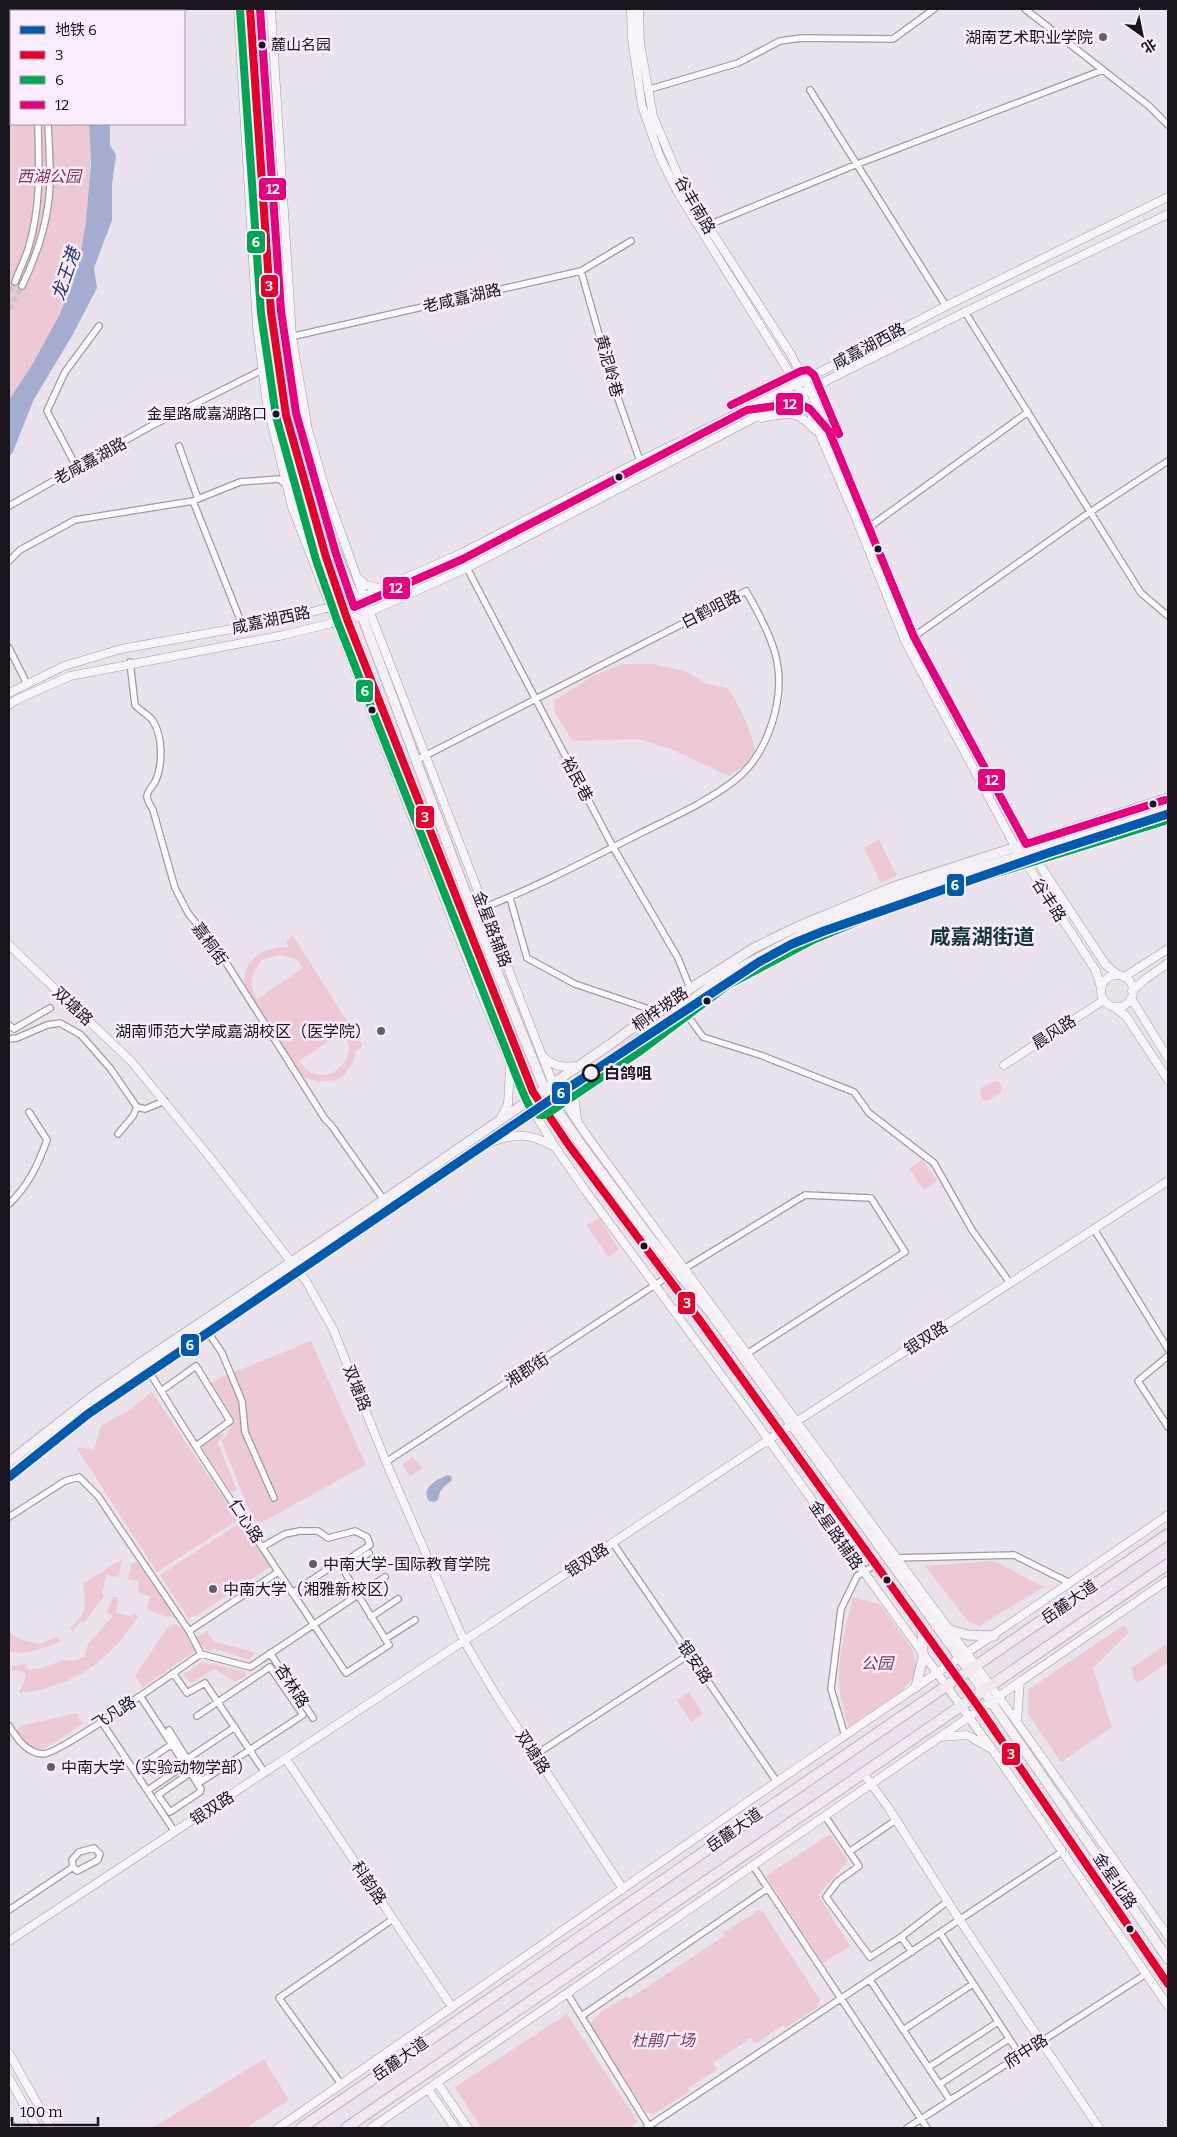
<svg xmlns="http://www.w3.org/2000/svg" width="1177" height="2137" font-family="Bitter,'Noto Sans SC',serif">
  <rect width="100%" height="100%" fill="#eae3ed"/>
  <!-- green -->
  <path fill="#ecc9d5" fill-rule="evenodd" d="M 9,9 L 85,9 L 85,11 L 11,11 L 11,124 L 89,124 C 93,188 87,256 60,315 C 46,345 27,373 9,400 Z
    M 624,664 L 653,664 L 685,671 L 707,684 L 728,688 C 740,708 751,728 755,752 L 745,765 L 729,776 L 668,748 L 638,739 L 572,741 L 555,712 L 554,701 L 594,675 Z
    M 879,839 L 897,876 L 881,883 L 864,848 Z
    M 293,936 L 363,1046 L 356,1051 L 352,1065 L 342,1077 L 335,1080 L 318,1082 L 300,1076 L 245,991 C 240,960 262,947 289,947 L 286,941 ZM 280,955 L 296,959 L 303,968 L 257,999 C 248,982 251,976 261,960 ZM 344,1031 C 346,1036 348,1041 349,1046 C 350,1068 325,1083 307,1070 C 304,1068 301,1064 299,1061 Z
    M 997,1080 L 1001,1086 L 1001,1093 L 987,1101 L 983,1100 L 980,1094 L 981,1088 Z
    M 922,1159 L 937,1181 L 924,1190 L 909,1169 Z
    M 599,1218 L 619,1250 L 608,1257 L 587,1225 Z
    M 311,1341 L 366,1465 L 257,1525 L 251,1515 L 221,1440 L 227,1436 L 232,1421 L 211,1383 L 222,1377 Z
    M 152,1392 L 238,1520 L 157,1572 L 76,1447 L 94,1450 L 101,1426 L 132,1408 Z
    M 218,1433 L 224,1435 L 218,1443 L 237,1490 L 231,1492 L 201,1446 Z
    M 412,1457 L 423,1468 L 410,1477 L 403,1465 Z
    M 244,1520 L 273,1565 L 196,1616 L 188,1618 L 160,1575 Z
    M 122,1559 L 119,1577 L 106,1575 L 102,1594 L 105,1595 L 86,1620 L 83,1624 L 80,1622 L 72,1632 L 70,1628 C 87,1614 86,1604 83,1584 Z
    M 994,1561 L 1044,1587 L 979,1626 L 968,1621 L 925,1566 Z
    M 137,1562 L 175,1615 L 166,1617 L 147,1609 L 150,1596 L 138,1593 L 139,1581 L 128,1579 L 132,1563 Z
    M 113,1597 L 119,1597 L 116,1613 L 131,1616 L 133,1614 L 138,1616 C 113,1659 70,1689 19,1693 C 21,1686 25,1682 26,1674 L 22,1671 L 12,1671 L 12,1666 L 26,1664 L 28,1670 L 41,1668 L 64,1660 L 74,1661 L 85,1656 L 88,1644 L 113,1616 L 107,1612 Z
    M 853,1597 L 880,1604 L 912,1649 L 916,1664 L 915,1676 L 902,1691 L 849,1728 C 844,1713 840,1698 839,1682 C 838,1655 847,1623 853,1597 Z
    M 175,1624 L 182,1628 L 195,1651 L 143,1687 L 135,1676 L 167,1628 Z
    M 1124,1625 L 1129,1632 L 1093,1668 L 1112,1727 L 1061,1762 L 1028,1714 L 1028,1690 Z
    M 207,1631 L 214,1642 L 255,1652 L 250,1660 L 214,1649 L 209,1652 L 195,1638 Z
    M 9,1633 L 22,1640 L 40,1644 L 57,1637 L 60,1642 C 41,1649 28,1654 10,1652 L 9,1655 Z
    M 1168,1643 L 1168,1662 L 1138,1683 L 1134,1680 L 1132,1668 Z
    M 202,1662 L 244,1671 L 246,1676 L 235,1682 L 215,1669 L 191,1683 L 183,1675 Z
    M 689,1692 L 703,1714 L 691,1722 L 677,1700 Z
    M 76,1713 L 83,1724 L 44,1749 C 31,1749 21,1744 17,1731 L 20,1726 Z
    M 830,1834 L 848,1861 L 818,1895 L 850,1946 L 823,1963 L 766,1876 Z
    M 759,1910 L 763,1912 L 820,2000 L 818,2007 L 786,2028 L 783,2025 L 755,2044 L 751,2038 L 713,2063 L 717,2070 L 688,2088 L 690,2091 L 654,2114 L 647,2113 L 590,2028 C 591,2014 616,2004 627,1996 L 629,1999 L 724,1936 L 723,1933 Z
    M 567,2014 L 638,2122 L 629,2128 L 481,2128 L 455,2087 Z
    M 264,2059 L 289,2100 L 246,2128 L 152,2128 Z"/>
  <!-- water -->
  <path fill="#a4acd0" d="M 89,124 L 110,124 L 110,145 L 116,155 L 112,184 L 112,220 L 94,268 L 97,288 L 73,334 L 33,401 L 13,452 L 9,457 L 9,400 L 32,365 L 60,314 L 79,263 L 86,221 L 91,163 Z
    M 448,1475 L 451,1476 L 452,1480 C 444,1487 440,1488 438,1500 L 434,1502 L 429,1501 C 420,1488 437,1479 448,1475 Z"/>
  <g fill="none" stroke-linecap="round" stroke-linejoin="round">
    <!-- street-tunnel -->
    <path stroke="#cbc4ce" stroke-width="5.5" stroke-dasharray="5.5 3" stroke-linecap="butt" d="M 9,292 L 15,282
      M 9,309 L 22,286"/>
    <defs>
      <path id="street" d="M 34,9 L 34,11
        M 42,9 L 42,11
        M 1025,9 L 1149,106 L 1168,125
        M 647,90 L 738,63 L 780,41 L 802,38 L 893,39 L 934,9
        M 810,90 L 946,306
        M 706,226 L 855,165 L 1103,70
        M 581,271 L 614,387 L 640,461
        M 15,282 C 19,270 26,258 29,246 C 41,206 39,165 38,124
        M 22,286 C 38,253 50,215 50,178 C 50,160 49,142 48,124
        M 965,312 L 1141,593 L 1168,616
        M 290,337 L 581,271 L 631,241
        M 179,446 L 198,499
        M 77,468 L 47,411 L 65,372 L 99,326
        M 193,501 L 243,627
        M 9,506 L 151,426 L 278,362
        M 868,528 L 1028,412
        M 9,561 L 20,550 L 75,520 L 193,501 L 240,482 L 279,479 L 294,491 L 308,490
        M 467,568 L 613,847 L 678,958 L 690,988
        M 912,638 L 1090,512 L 1168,461
        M 9,648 L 27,684
        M 130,662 L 135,705 C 140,711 148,714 153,721 C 163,737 163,765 155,782 C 152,787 148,790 147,796 C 147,801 151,806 153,810 L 175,888 L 188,913 L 207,937 L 214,952 L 225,961 L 325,1119 L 331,1125 L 384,1200
        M 415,761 L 746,591 C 757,610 769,632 775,653 C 787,695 769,754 734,781 C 704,804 666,820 631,838 C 580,864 528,891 473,912
        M 510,898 L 527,958 L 575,984 L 655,1011
        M 682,1008 L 703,1037 L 760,1055 L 854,1092 L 869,1113 L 934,1163 L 972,1230 L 1010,1283
        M 9,1025 L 14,1029 L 50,1008
        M 9,1039 L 17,1038 L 47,1025 L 60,1023 L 81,1035 L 110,1068 L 137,1107 L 145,1109 L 165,1101
        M 118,1134 L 133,1116 L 137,1107
        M 9,1204 C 28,1186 38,1165 47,1140 L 29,1112
        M 1094,1229 L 1168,1349
        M 682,1270 L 805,1195 L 871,1198 L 905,1252 L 745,1355
        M 206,1329 L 222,1353 L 242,1401 L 245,1432 L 274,1498
        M 1168,1356 L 1138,1381 L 1168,1427
        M 147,1368 C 210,1472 279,1572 346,1673 L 389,1645 L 358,1595 L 250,1667 L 201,1654 L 189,1631 L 278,1572
        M 161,1391 L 196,1366 L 230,1421 L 196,1446
        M 386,1462 L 667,1277
        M 9,1517 L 65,1481 L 79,1477 L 98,1496 L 189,1631
        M 613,1543 L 777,1782
        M 262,1547 L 285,1534 L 300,1531 L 318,1531 L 328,1538 L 355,1531 L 367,1537 L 370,1545 L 341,1564 L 334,1565 L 292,1593
        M 369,1553 L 343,1569 L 358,1595 L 385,1577
        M 894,1558 L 1014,1555 L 1070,1583
        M 371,1617 L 398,1599
        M 385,1639 L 415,1620
        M 270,1653 L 313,1718
        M 173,1673 L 187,1693 L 205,1683 L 265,1773
        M 140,1696 L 201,1789 L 200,1792 L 170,1812 L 158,1795 L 190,1773
        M 197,1716 L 270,1667 L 303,1715 L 202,1781 L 187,1759 L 235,1727
        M 101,1721 L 175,1832
        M 9,1726 C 17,1738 26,1753 43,1754 C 59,1755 180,1668 201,1654
        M 169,1730 L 187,1759
        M 845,1736 L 831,1689 L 841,1609 L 857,1576 L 875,1565
        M 535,1755 L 690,1654
        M 134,1770 L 172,1744
        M 148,1790 L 185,1765
        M 825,1816 L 859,1866 L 838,1881 L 826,1897 L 870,1957 L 901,1937 L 948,1901
        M 94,1848 L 100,1854 L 98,1860 L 77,1871 L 73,1867 L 72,1860 L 79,1852 Z
        M 849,1852 L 896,1820
        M 753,1866 L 927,2128
        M 9,1910 L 73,1867
        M 940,1933 L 1020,2055
        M 901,1937 L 912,1952
        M 870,1980 L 950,2100
        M 567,1993 L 650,2128
        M 583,2015 L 768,1888
        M 903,2030 L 973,1984
        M 929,2067 L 998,2022
        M 341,2084 L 279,1998 L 393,1919
        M 940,2084 L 1009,2039
        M 9,2123 L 15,2128
        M 646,2128 L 1063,1851
        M 907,2128 L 1146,1974"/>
      <path id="secondary" d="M 238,9 L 257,327 L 267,404 L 292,507 L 481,994 L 523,1094 L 555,1147 L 585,1190 L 755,1421 L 992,1749
        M 271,9 L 292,337 L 308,430 L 325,488 L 364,597 L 553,1084 L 585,1133 L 1017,1722
        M 631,9 L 632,39 L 642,106 L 660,157 L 678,193 L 802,393 L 855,516 L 905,641 L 1015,846 L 1096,971 L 1101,988
        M 639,9 L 640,43 L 653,116 L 683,187 L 790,353 L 810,390 L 912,638 L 1032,853 L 1106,965 L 1118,975
        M 761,418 C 786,413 797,409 815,430
        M 357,577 L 366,585 L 382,589
        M 9,693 L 64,666 L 121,649 L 282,620 L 356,600 L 460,554 L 640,461 L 797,384 L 946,306 L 1168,197
        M 9,705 L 16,700 L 70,676 L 284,635 L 360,616 L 467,568 L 802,393 L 965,312 L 1168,214
        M 9,945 L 131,1061 L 212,1160 L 306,1281 L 333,1329 L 386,1462 L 464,1641 L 496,1695 L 623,1889
        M1101 991a16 16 0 1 1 32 0a16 16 0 1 1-32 0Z
        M 1124,977 L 1168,949
        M 1132,991 L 1144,980 L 1168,963
        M 1131,998 L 1168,1058
        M 1114,1007 L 1126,1016 L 1168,1080
        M 544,1057 C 553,1068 566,1067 579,1066
        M 1004,1065 L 1104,1000
        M 577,1118 L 574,1095 L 582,1079
        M 500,1120 L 508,1104 L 510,1067
        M 491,1142 C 517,1133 529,1133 553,1146
        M 1020,1681 L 1017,1722 L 1168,1936
        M 941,1737 L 967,1735 L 992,1749 L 1168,2006
        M 286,1759 L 452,2007
        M 863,1773 L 888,1807 L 957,1916 L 1099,2128
        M 9,1941 L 791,1425 L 1168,1181
        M 9,2053 L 51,2128
        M 9,2078 L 37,2128
        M 437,2082 L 468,2128
        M 428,2089 L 455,2128
        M 278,2128 C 445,2013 611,1896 778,1781 C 908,1692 1039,1605 1168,1515
        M 371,2128 L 1168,1580"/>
      <path id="primary" d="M 250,9 L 271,312 L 286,415 L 326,557 L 347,619 L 533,1092 L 568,1144 L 701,1322 L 980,1709 L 1168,1984
        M 262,9 C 274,207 272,416 356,600 L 473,912 L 543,1085 L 558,1111 L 582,1146 L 651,1239 L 713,1316 L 983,1690 L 1168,1959
        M 9,1462 L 92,1397 L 145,1360 L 384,1200 L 612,1043 L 655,1011 L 754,948 L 797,927 L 896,886 L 1168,798
        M 9,1474 L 97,1404 L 147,1368 L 582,1079 L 633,1044 L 723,977 L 811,930 L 907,891 L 1168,810
        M 936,1626 L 968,1635 L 994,1636
        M 916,1687 L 923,1658 L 922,1630"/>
      <path id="highway" d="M 301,2128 L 1168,1534
        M 346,2128 L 1168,1564"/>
    </defs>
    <!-- street casing -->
    <use href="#street" stroke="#a09aa2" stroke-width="8"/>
    <!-- secondary casing -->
    <use href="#secondary" stroke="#a09aa2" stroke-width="9"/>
    <!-- primary casing -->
    <use href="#primary" stroke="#bfb2bd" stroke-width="11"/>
    <!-- highway casing -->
    <use href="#highway" stroke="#bfb2bd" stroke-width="12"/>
    <!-- street -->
    <use href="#street" stroke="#fcfbfc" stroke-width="5.5"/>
    <!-- secondary -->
    <use href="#secondary" stroke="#f8f5f8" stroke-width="8"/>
    <!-- primary -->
    <use href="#primary" stroke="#f5f0f5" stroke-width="9"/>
    <!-- highway -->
    <use href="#highway" stroke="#f2e8f0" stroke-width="10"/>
    <defs>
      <path id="bus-1" d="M 250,9 L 271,312 L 286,415 L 326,557 L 347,619 L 533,1092 L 568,1144 L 701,1322 L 980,1709 L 1168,1984"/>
      <path id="bus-2" d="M 240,10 L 261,313 L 276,416 L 316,560 L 338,623 L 521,1088 C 526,1098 531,1120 547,1114 L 639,1052 L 728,985 L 815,939 L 910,900 L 1168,820"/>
      <path id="bus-3" d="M 260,9 L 281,311 L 296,413 L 336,554 L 354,607 L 463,559 L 747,410 L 797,403 L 810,409 L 829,431 L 914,637 L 1026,844 L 1165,800
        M 731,405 L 801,371 L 808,370 L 814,375 L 839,434"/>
    </defs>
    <!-- bus-1 casing -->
    <use href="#bus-1" stroke="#f9ecff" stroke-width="11"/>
    <!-- bus-2 casing -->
    <use href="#bus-2" stroke="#f9ecff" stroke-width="11"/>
    <!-- bus-3 casing -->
    <use href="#bus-3" stroke="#f9ecff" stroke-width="11"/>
    <!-- bus-1 -->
    <use href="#bus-1" stroke="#e4002b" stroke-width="8"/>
    <!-- bus-2 -->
    <use href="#bus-2" stroke="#00a651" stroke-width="8"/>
    <!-- bus-3 -->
    <use href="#bus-3" stroke="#e5007d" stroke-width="8"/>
    <defs>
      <path id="metro-1" d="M 9,1477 L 88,1414 L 559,1094 L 759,962 L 792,944 L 824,931 L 1048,853 L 1168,814"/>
    </defs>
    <!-- metro-1 casing -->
    <use href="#metro-1" stroke="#f9ecff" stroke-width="12"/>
    <!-- metro-1 -->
    <use href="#metro-1" stroke="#005bac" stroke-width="9"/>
  </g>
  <!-- markers -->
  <g fill="#635d65" stroke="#f9ecff" stroke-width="2">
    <circle cx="1103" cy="37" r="5"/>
    <circle cx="381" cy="1031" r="5"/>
    <circle cx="313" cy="1564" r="5"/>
    <circle cx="213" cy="1589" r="5"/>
    <circle cx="51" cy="1767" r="5"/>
  </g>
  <g fill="#1a151c" stroke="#f9ecff" stroke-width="2">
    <circle cx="262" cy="45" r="4.5"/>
    <circle cx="276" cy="414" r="4.5"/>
    <circle cx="619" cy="477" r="4.5"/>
    <circle cx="878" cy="549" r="4.5"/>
    <circle cx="372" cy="710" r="4.5"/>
    <circle cx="1153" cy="804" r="4.5"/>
    <circle cx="707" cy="1001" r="4.5"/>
    <circle cx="644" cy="1246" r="4.5"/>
    <circle cx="887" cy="1580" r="4.5"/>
    <circle cx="1130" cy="1929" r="4.5"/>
  </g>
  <circle fill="#f9ecff" stroke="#1a151c" stroke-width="2.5" cx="591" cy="1073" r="8"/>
  <g text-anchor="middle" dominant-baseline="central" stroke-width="5" stroke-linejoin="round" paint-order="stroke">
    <!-- bus labels -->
    <g font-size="15" fill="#1a151c" stroke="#f9ecff" text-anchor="start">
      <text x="271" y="45">麓山名园</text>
      <text x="267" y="414" text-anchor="end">金星路咸嘉湖路口</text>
    </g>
    <!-- poi labels -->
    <g font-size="16" fill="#1a151c" stroke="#f9ecff" text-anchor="start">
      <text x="1093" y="37" text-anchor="end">湖南艺术职业学院</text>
      <text x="371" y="1031" text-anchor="end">湖南师范大学咸嘉湖校区（医学院）</text>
      <text x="323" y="1564">中南大学-国际教育学院</text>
      <text x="223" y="1589">中南大学（湘雅新校区）</text>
      <text x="61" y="1767">中南大学（实验动物学部）</text>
    </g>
    <!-- park labels -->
    <g font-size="16" font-style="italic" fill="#7d364e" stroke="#f9ecff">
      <text x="49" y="176">西湖公园</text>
      <text x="877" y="1663">公园</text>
      <text x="663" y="2040">杜鹃广场</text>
    </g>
    <!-- street labels -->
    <g font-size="16" fill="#1a151c" stroke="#f9ecff">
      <text transform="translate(695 205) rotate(60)">谷丰南路</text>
      <text transform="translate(462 298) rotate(-13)">老咸嘉湖路</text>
      <text transform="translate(869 346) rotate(-28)">咸嘉湖西路</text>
      <text transform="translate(609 366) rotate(74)">黄泥岭巷</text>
      <text transform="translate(90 461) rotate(-29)">老咸嘉湖路</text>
      <text transform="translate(711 609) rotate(-27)">白鹤咀路</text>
      <text transform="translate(271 620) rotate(-12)">咸嘉湖西路</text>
      <text transform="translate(577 779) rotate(62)">裕民巷</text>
      <text transform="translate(1049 900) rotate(57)">谷丰路</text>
      <text transform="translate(492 929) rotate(69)">金星路辅路</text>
      <text transform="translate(210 944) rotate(54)">嘉桐街</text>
      <text transform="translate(73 1006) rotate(43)">双塘路</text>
      <text transform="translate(660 1009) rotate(-35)">桐梓坡路</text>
      <text transform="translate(1054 1032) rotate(-33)">晨风路</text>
      <text transform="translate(926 1338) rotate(-33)">银双路</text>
      <text transform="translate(527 1370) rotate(-33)">湘郡街</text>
      <text transform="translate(357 1388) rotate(68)">双塘路</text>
      <text transform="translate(246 1521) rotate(57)">仁心路</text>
      <text transform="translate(836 1535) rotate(55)">金星路辅路</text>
      <text transform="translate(587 1560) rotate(-33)">银双路</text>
      <text transform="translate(1069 1602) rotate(-35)">岳麓大道</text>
      <text transform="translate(695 1662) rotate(56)">银安路</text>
      <text transform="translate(292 1686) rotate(57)">杏林路</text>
      <text transform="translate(114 1713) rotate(-33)">飞凡路</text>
      <text transform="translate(533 1752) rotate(57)">双塘路</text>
      <text transform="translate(212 1808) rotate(-33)">银双路</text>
      <text transform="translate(734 1830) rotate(-35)">岳麓大道</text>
      <text transform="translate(1115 1881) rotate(56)">金星北路</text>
      <text transform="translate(369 1883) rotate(56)">科韵路</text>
      <text transform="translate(1026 2051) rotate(-33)">府中路</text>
      <text transform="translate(400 2059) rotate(-35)">岳麓大道</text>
    </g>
    <!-- stop labels -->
    <g font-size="16" font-weight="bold" fill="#1a151c" stroke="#f9ecff" text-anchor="start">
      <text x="604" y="1073">白鸽咀</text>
    </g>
    <!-- water labels -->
    <g font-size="18" font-style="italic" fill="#25336c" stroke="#f9ecff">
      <text transform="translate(66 274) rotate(-71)">龙王港</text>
    </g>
    <!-- district labels -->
    <g font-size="21" font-weight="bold" fill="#133639" stroke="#f9ecff">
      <text x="982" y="937">咸嘉湖街道</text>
    </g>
  </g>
  <g stroke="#f9ecff" stroke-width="2">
    <rect x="258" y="177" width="29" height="24" rx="5" fill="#e5007d"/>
    <rect x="246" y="230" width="20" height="24" rx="5" fill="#00a651"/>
    <rect x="260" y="274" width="19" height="24" rx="5" fill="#e4002b"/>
    <rect x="775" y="392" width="29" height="24" rx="5" fill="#e5007d"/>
    <rect x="382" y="576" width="29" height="24" rx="5" fill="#e5007d"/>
    <rect x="355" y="679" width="19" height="24" rx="5" fill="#00a651"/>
    <rect x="977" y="768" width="29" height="24" rx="5" fill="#e5007d"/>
    <rect x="415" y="805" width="20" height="24" rx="5" fill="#e4002b"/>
    <rect x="946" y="873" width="19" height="24" rx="5" fill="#005bac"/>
    <rect x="551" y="1081" width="20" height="24" rx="5" fill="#005bac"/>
    <rect x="677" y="1291" width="19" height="24" rx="5" fill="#e4002b"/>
    <rect x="180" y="1333" width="20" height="24" rx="5" fill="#005bac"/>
    <rect x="1001" y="1742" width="20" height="24" rx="5" fill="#e4002b"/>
  </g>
  <g font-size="14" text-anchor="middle" font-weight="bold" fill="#fff">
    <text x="273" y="194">12</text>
    <text x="256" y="247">6</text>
    <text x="269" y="291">3</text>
    <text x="790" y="409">12</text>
    <text x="396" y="593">12</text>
    <text x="365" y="696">6</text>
    <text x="992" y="785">12</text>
    <text x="425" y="822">3</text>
    <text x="955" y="890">6</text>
    <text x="561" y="1098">6</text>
    <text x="687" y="1308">3</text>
    <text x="190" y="1350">6</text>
    <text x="1011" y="1759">3</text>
  </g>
  <!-- border -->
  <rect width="1177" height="2137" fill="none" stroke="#1a151c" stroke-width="20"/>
  <!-- legend -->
  <rect x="10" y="10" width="175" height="115" fill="#f9ecff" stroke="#a096a4"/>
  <rect x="20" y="26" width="25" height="8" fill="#005bac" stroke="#a096a4"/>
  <text x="55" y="35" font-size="15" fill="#1a151c">地铁 6</text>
  <rect x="20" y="51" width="25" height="8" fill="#e4002b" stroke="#a096a4"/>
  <text x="55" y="60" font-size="15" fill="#1a151c">3</text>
  <rect x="20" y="76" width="25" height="8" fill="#00a651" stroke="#a096a4"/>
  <text x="55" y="85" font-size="15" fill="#1a151c">6</text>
  <rect x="20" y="101" width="25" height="8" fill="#e5007d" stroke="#a096a4"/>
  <text x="55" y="110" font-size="15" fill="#1a151c">12</text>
  <!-- north arrow -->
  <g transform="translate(1142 35) rotate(147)" stroke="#f9ecff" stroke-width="4" paint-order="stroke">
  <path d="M0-4L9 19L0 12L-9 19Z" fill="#1a151c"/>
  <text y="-8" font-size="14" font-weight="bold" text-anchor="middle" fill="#1a151c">北</text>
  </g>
  <!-- scale -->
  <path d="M12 2117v8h86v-8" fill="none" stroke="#1a151c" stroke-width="2.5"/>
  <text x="20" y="2117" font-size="15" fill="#1a151c" stroke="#f9ecff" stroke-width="4" paint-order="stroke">100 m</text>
</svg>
